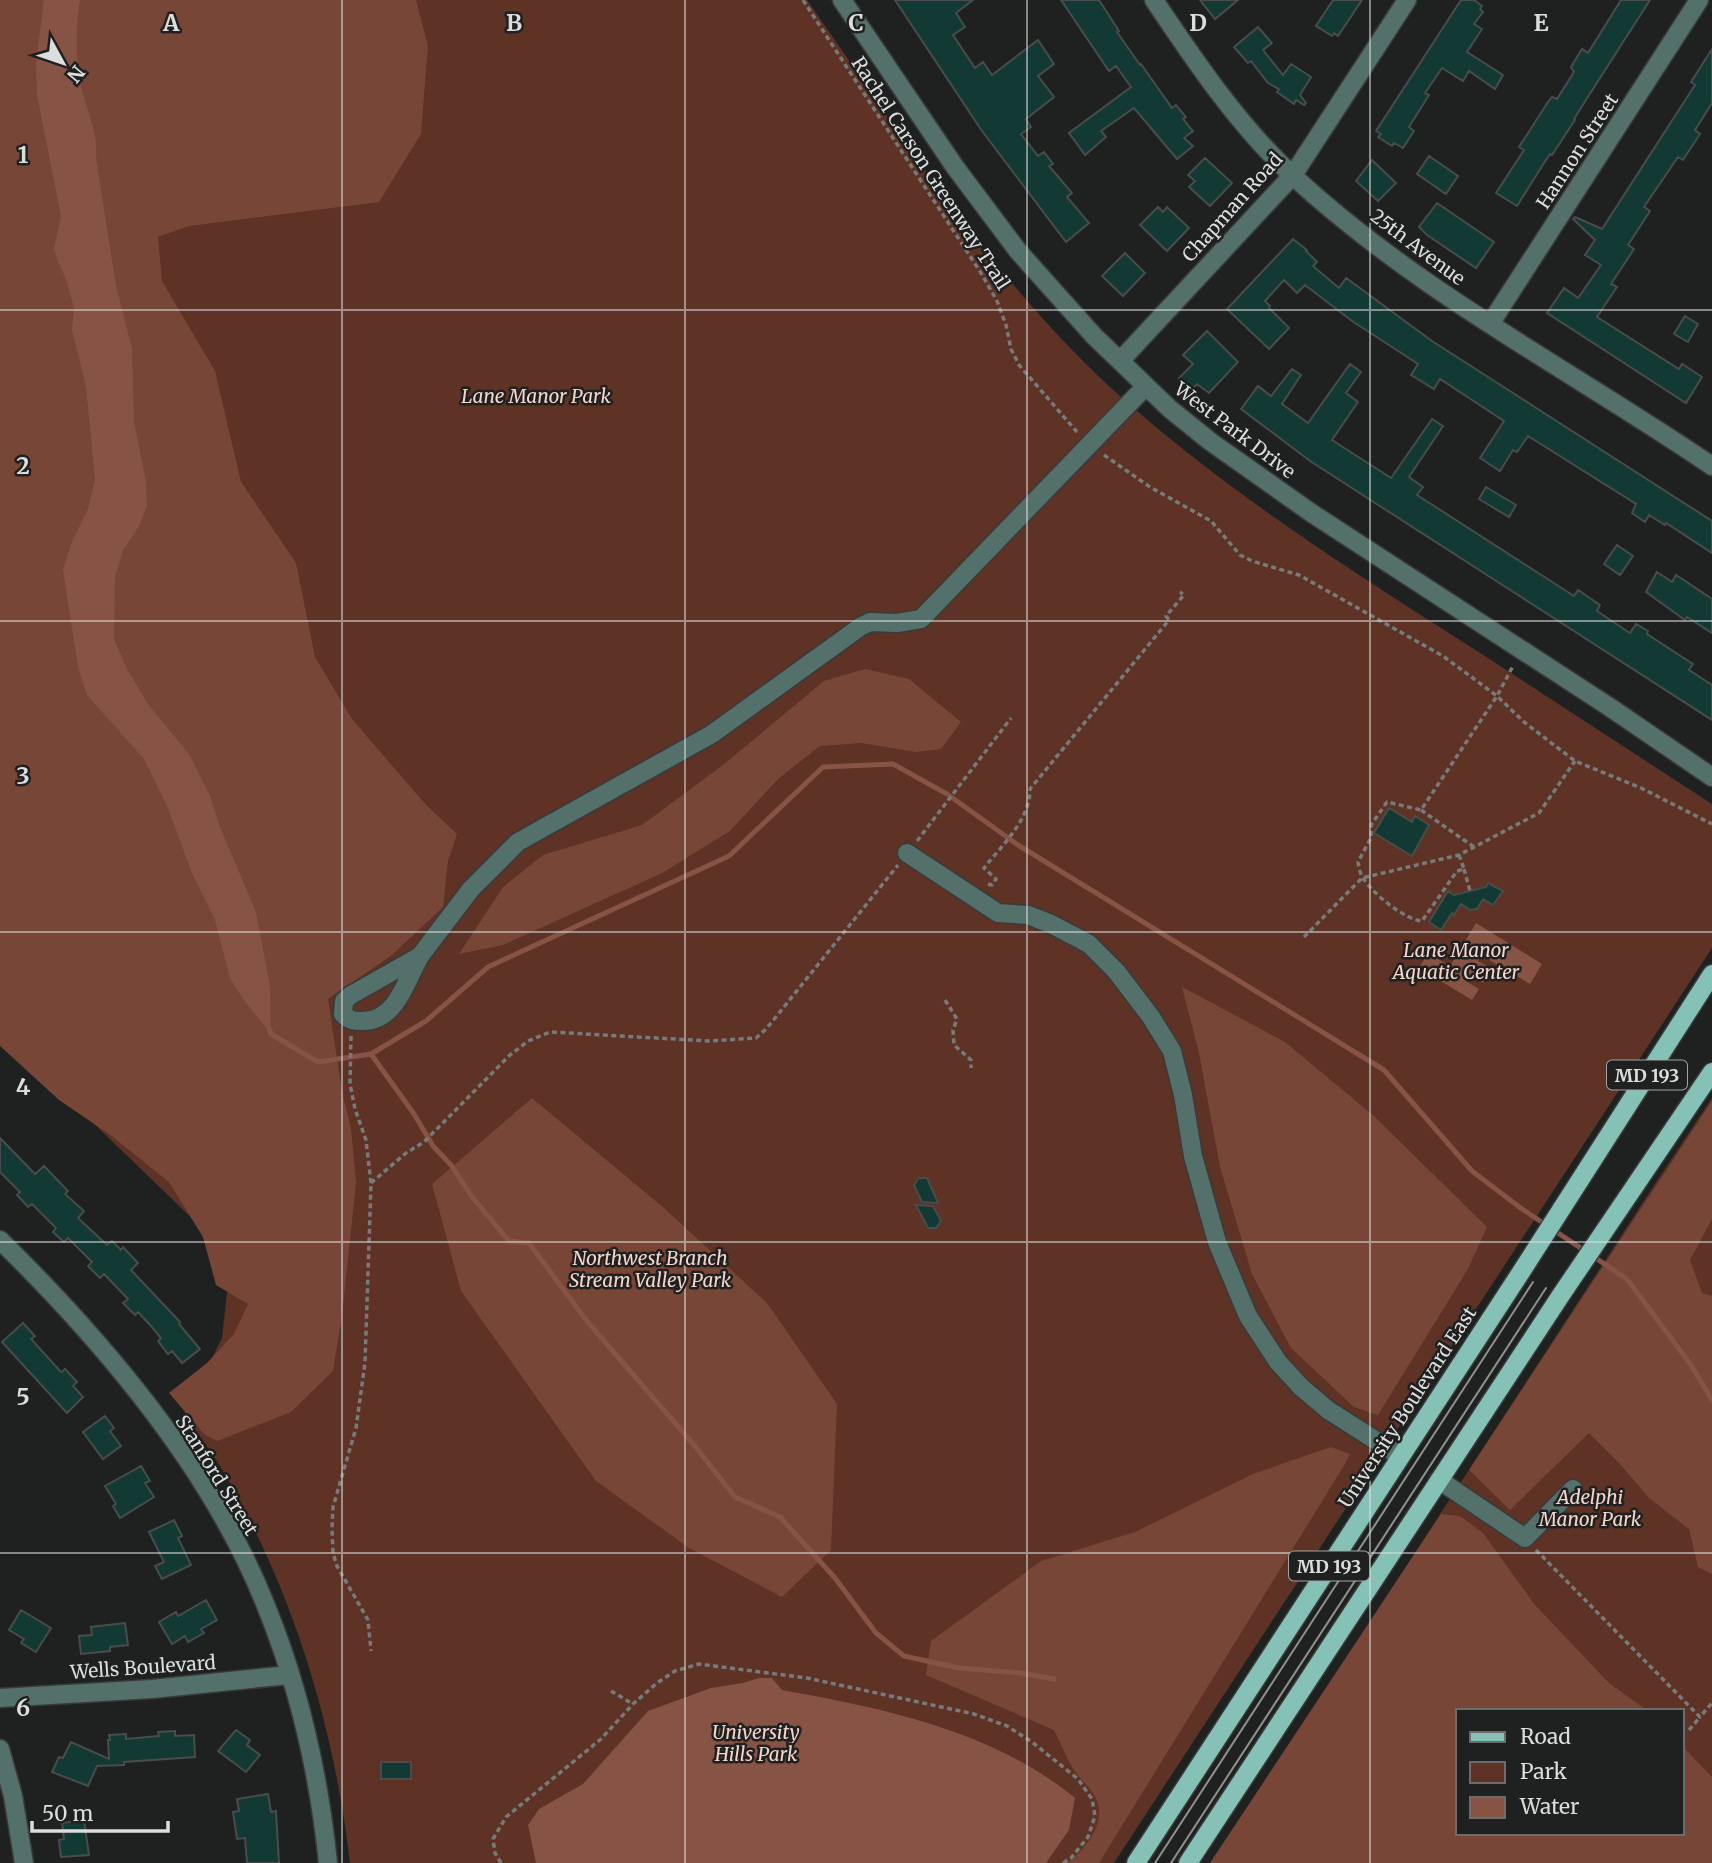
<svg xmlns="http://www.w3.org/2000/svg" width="1712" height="1863" font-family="Merriweather,serif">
  <rect width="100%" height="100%" fill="#1e2120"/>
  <!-- green -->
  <path fill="#5e3224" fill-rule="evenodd" d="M 0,0 L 807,0 C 901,134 989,275 1110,387 C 1211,479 1324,553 1438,626 C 1530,685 1621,745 1712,804 L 1712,948 L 1114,1863 L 350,1863 C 334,1725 293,1591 223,1471 C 211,1451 197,1433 184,1414 L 222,1338 L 231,1256 L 0,1033 Z
    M 1712,1098 L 1712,1863 L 1213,1863 L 1655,1184 ZM 1458,1711 L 1682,1711 L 1682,1833 L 1458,1833 Z"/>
  <!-- forest -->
  <path fill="#784637" d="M 0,0 L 416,0 L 428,46 L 421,134 L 379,202 L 189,226 L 158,237 L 162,281 L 215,371 L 241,482 L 296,563 L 315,657 L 352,719 L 426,805 L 457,834 L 448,861 L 443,907 L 392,955 L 328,999 L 342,1092 L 351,1128 L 356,1183 L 342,1316 L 333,1371 L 291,1412 L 217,1441 L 204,1434 L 169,1393 L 207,1363 L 234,1334 L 248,1304 L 216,1285 L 203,1237 L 169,1182 L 109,1134 L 59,1100 L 0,1046 Z
    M 865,669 L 909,679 L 961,722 L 941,749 L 916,752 L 861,743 L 820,746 L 778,779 L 730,831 L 662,873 L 503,945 L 459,954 L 503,887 L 543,855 L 642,825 L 723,765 L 824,681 Z
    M 1182,987 L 1285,1042 L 1374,1116 L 1487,1227 L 1468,1269 L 1378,1415 L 1354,1407 L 1291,1348 L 1252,1274 L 1220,1167 L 1199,1053 Z
    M 532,1098 L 664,1208 L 767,1303 L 837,1404 L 831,1550 L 782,1597 L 689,1548 L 596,1481 L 461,1291 L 432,1184 Z
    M 1712,1101 L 1712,1219 L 1690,1260 L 1702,1293 L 1712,1296 L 1712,1574 L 1698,1567 L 1689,1529 L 1649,1498 L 1620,1464 L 1589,1433 L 1510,1510 L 1469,1470 Z
    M 1331,1447 L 1350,1454 L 1345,1464 L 1099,1863 L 1068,1863 C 1088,1846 1111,1818 1092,1792 C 1087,1784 1079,1778 1074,1770 C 1066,1758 1061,1743 1054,1730 L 926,1675 L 931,1641 L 1041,1561 L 1135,1532 L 1253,1474 Z
    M 1441,1514 L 1460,1516 L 1483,1533 L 1535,1605 L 1609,1683 L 1648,1711 L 1458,1711 L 1458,1833 L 1682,1833 L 1682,1746 L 1712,1777 L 1712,1863 L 1210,1863 Z"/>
  <!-- water -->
  <path fill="#875344" d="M 44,0 L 80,0 C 75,30 75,64 83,94 C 89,116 98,135 96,158 L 116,286 L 132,349 L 134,422 L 146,482 L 147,506 L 138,528 L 123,550 L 115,577 L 114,639 L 128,671 L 148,704 L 189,754 L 210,796 L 220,827 L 256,912 L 270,987 L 271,1034 L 243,999 L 230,978 L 215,920 L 192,873 L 168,808 L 144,759 L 87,695 L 78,667 L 63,570 L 71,544 L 88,509 L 95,480 L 86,386 L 72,330 L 74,308 L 66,279 L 58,262 L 54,249 L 61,216 L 37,95 L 36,64 Z
    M 1476,923 L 1542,964 L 1530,984 L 1481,955 L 1478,961 L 1492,969 L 1483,983 L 1468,974 L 1464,980 L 1479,989 L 1472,1000 L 1419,968 L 1428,953 L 1450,966 Z
    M 759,1678 L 772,1678 L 782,1690 C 883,1708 994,1731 1075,1798 L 1069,1830 L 1046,1863 L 536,1863 L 528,1825 L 539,1809 L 583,1784 L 648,1711 L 711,1688 L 743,1683 Z"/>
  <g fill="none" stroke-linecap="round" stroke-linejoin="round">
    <!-- stream -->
    <path stroke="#875344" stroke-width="5" d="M 269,1028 L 271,1034 L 318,1062 L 371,1054 L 426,1021 L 488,967 L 729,856 L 823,767 L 893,764 L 947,794 L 1018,845 L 1384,1070 L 1472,1171 L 1522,1209 L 1627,1279 L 1691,1365 L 1712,1400
      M 371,1054 L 414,1114 L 433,1146 L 452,1166 L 472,1197 L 509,1241 L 529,1243 L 586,1320 L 694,1445 L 735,1497 L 780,1517 L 835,1578 L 876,1633 L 904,1656 L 959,1668 L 1021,1673 L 1054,1679"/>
  </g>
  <!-- building -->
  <path fill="#123934" stroke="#484c4b" stroke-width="2" d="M 895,0 L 973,0 L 956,13 L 965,27 L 953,35 L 975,68 L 983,62 L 992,75 L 1038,40 L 1054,64 L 1038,76 L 1054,97 L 1026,119 L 1031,127 L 1021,134 L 1038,156 L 1044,152 L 1053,164 L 1049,166 L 1072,193 L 1067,197 L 1089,223 L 1066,242 L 982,131 Z
    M 1061,0 L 1099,0 L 1119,31 L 1117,32 L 1140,65 L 1141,64 L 1172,108 L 1176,105 L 1186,117 L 1183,119 L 1193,131 L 1184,138 L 1193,146 L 1177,159 L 1134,108 L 1101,131 L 1106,137 L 1085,155 L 1069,133 L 1131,87 L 1116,66 L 1109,71 Z
    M 1200,0 L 1238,0 L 1215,19 Z
    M 1333,0 L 1362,0 L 1338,36 L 1334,33 L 1332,36 L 1316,26 Z
    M 1461,0 L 1474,0 L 1482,6 L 1480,9 L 1483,12 L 1474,24 L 1482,29 L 1467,52 L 1503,75 L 1495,89 L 1469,71 L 1463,81 L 1442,68 L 1425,93 L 1429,95 L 1409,127 L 1414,131 L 1403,148 L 1394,143 L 1392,146 L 1378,137 L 1381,134 L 1376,131 Z
    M 1621,0 L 1650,0 L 1584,103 L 1574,119 L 1575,120 L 1552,155 L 1550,154 L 1544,163 L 1517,206 L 1496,193 L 1524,150 L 1519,147 L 1548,102 L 1552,97 L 1557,99 L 1574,72 L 1571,67 L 1582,49 L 1588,53 Z
    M 1258,27 L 1272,43 L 1263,50 L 1283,75 L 1291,64 L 1311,77 L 1300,95 L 1306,103 L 1304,105 L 1296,100 L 1294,104 L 1277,92 L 1279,89 L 1268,83 L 1251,61 L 1248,63 L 1234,47 Z
    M 1712,49 L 1712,103 L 1695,130 L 1700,134 L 1683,160 L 1678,157 L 1644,207 L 1650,211 L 1628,245 L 1634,249 L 1611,284 L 1617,287 L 1597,317 L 1679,369 L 1682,364 L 1702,377 L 1686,403 L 1547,313 L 1564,288 L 1578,298 L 1601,265 L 1585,255 L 1595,240 L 1573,219 L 1575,217 L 1602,229 L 1695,85 L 1691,82 Z
    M 1429,156 L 1458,176 L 1446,194 L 1417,174 Z
    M 1205,158 L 1232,183 L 1210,206 L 1189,187 L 1195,181 L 1188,175 Z
    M 1372,160 L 1396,183 L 1378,201 L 1356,181 Z
    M 1437,203 L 1494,242 L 1476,268 L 1427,235 L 1419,227 Z
    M 1158,207 L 1163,212 L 1167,207 L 1189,228 L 1167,251 L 1140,225 Z
    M 1293,239 L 1307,250 L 1306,251 L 1317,262 L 1313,266 L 1339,288 L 1346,278 L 1432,341 L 1712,521 L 1712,553 L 1666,523 L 1665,525 L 1649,515 L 1645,522 L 1632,513 L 1636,504 L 1528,436 L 1517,452 L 1513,450 L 1500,471 L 1480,458 L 1504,421 L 1440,379 L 1434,389 L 1411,375 L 1418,364 L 1352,321 L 1305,285 L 1297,293 L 1284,280 L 1265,301 L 1270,306 L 1269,308 L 1289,328 L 1269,349 L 1227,309 Z
    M 1125,253 L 1145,273 L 1123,296 L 1102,276 Z
    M 1685,316 L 1698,324 L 1688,342 L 1674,334 Z
    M 1207,331 L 1238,362 L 1209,393 L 1197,384 L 1191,390 L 1179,378 L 1193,364 L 1183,355 Z
    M 1350,364 L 1361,372 L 1346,393 L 1358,402 L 1332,440 L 1391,478 L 1432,419 L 1443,426 L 1409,477 L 1423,487 L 1417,495 L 1574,596 L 1578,590 L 1600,605 L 1597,611 L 1630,633 L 1636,624 L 1648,631 L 1647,634 L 1693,664 L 1689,670 L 1712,685 L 1712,720 L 1310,461 L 1241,409 L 1258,386 L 1271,396 L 1292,369 L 1301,375 L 1282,404 L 1308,423 Z
    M 1486,487 L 1516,505 L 1509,517 L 1479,499 Z
    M 1617,545 L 1633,556 L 1620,575 L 1604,564 Z
    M 1657,572 L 1672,582 L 1676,575 L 1712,599 L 1712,633 L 1687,617 L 1685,620 L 1646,592 Z
    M 1389,808 L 1412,822 L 1415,816 L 1429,825 L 1412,856 L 1374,833 Z
    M 1488,883 L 1503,891 L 1493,905 L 1483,899 L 1477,909 L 1470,910 L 1461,904 L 1454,915 L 1452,913 L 1441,930 L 1429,922 L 1448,891 L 1454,895 L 1486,887 Z
    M 0,1138 L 35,1174 L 44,1166 L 68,1191 L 65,1194 L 84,1211 L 78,1218 L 107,1245 L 112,1241 L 121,1250 L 123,1247 L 138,1263 L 131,1270 L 180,1322 L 179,1324 L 200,1349 L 182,1363 L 172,1351 L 168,1354 L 158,1341 L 161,1338 L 151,1326 L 138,1312 L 135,1315 L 123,1303 L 128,1299 L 104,1274 L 100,1278 L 88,1266 L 92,1262 L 68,1238 L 64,1242 L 53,1232 L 56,1228 L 32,1204 L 28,1207 L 17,1195 L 20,1192 L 0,1172 Z
    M 919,1178 L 927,1178 L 938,1203 L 922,1202 L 914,1185 Z
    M 916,1205 L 933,1206 L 941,1221 L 936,1228 L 928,1228 Z
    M 23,1323 L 35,1336 L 31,1339 L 60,1371 L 62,1372 L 65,1369 L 77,1382 L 73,1386 L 83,1397 L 67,1413 L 2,1342 Z
    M 105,1416 L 114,1428 L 110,1431 L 121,1446 L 103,1459 L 83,1432 Z
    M 141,1466 L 150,1481 L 145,1483 L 154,1497 L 120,1518 L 113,1506 L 116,1504 L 105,1486 Z
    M 174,1520 L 182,1536 L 178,1538 L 191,1565 L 162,1579 L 155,1566 L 164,1562 L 149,1532 Z
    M 206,1600 L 217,1620 L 201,1629 L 204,1633 L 188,1642 L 185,1636 L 172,1644 L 159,1622 L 176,1612 L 178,1616 Z
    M 21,1610 L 51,1628 L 36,1652 L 21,1643 L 24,1639 L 9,1630 Z
    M 125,1623 L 128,1645 L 110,1647 L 110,1651 L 81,1654 L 79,1636 L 92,1635 L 91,1627 Z
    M 236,1730 L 250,1740 L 247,1745 L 260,1755 L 246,1772 L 218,1751 Z
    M 175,1731 L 175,1736 L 194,1735 L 195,1757 L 124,1762 L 124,1765 L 97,1766 L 88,1786 L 52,1772 L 59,1757 L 63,1758 L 71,1742 L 109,1759 L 108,1740 L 110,1740 L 109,1735 L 126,1734 L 126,1739 L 159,1736 L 158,1732 Z
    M 381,1762 L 411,1762 L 411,1779 L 381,1779 Z
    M 268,1794 L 271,1812 L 276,1811 L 279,1863 L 247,1863 L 245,1838 L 237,1839 L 233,1812 L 239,1811 L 237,1799 Z
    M 84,1820 L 89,1855 L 61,1857 L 59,1840 L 64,1839 L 62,1823 Z"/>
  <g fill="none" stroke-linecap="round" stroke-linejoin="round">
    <defs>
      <path id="minor" d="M 842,0 L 955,167 L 1018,251 L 1094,336 L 1170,409 L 1211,442 L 1313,514 L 1611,708 L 1712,777
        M 1154,0 C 1195,61 1238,125 1292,175 C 1418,292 1571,370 1712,466
        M 1490,324 L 1699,0
        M 1120,361 L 1293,175 L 1407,0
        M 907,853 L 998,913 L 1028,915 L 1051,924 L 1089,944 L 1116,971 L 1151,1017 L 1172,1051 L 1183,1095 L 1193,1156 L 1217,1242 L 1248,1316 L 1278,1362 L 1301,1387 L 1328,1410 L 1400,1456
        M 420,956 C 406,981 396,1021 363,1021 C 355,1021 349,1021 343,1014 L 344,1001 L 351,995 L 420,956 L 471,889 L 518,842 L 712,734 L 860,627 L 870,622 L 897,623 L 921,619 L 1146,386
        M 0,1240 C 104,1342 212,1469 266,1606 C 299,1687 319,1776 328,1863
        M 1439,1480 L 1525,1538 L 1573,1489
        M 0,1698 L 152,1689 L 289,1675
        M 0,1749 L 13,1796 L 24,1863"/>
      <path id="major" d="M 1136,1863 L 1523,1269 L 1712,974
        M 1188,1863 L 1561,1295 L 1712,1072"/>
    </defs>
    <!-- minor casing -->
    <use href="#minor" stroke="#393b3b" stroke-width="21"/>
    <!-- major casing -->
    <use href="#major" stroke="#393b3b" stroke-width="21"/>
    <!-- path -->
    <path stroke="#787b7a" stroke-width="3.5" stroke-dasharray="5 3.5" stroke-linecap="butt" d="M 803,0 L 981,273 L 997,301 L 1006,325 L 1011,349 L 1019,365 L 1077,432
      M 1104,455 L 1150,487 L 1211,521 L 1240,555 L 1252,561 L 1299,575 L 1443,656 L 1497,696 L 1524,722 L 1575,761 L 1641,788 L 1712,824
      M 1421,810 L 1474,847
      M 917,841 L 1011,718
      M 1459,855 L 1464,869 L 1457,871 L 1422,921 C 1405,920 1372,893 1363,878 C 1360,874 1359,867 1358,862 L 1371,838 L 1371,825 L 1387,802 L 1421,810 L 1497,696 L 1513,666
      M 1464,869 L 1470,891
      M 988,884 L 992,885 L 996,879 L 984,868 C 1002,845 1030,820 1030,789 L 1169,620 L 1166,616 L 1184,595 L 1180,592
      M 1304,937 L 1362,878 L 1459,855 L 1539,813 L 1575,761
      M 945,1000 L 957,1019 L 953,1030 L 954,1045 L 971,1060 L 971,1068
      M 351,1036 L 350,1084 L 355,1109 L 366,1140 L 371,1183 L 365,1363 L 356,1428 L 333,1507 L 332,1529 L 333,1553 L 337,1566 L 368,1620 L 371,1651
      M 371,1183 L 406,1153 L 424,1142 L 510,1055 L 528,1041 L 550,1032 L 709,1041 L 756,1038 L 767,1028 L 898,865
      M 1536,1550 L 1700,1717 L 1712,1703
      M 611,1691 L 633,1704
      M 1689,1730 L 1700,1717
      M 501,1863 L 495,1853 L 493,1839 L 506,1817 L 601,1739 L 633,1704 L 657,1683 L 675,1671 L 699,1664 L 807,1678 L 974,1714 L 1007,1726 L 1032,1742 L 1078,1779 L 1092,1799 L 1095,1816 L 1088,1837 L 1071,1858 L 1063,1863"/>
    <!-- minor -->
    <use href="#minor" stroke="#54706b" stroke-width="18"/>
    <!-- major -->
    <use href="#major" stroke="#86c1b8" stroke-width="18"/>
    <!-- tram -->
    <path stroke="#8f9191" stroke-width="2" d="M 1155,1863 L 1533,1282
      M 1171,1863 L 1546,1288"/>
  </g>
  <!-- grid -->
  <path fill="none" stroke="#dcdede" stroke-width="2" stroke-opacity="0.55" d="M 342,0 L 342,1863M 685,0 L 685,1863M 1027,0 L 1027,1863M 1370,0 L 1370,1863M 0,310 L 1712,310M 0,621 L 1712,621M 0,932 L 1712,932M 0,1242 L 1712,1242M 0,1553 L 1712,1553"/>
  <g text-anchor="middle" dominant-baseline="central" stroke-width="5" stroke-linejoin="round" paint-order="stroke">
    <!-- shield labels -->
    <g fill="#1e2120" stroke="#a3a5a5" stroke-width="2">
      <rect x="1607" y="1060.5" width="80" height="29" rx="5"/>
      <rect x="1289" y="1551.5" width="80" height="29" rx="5"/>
    </g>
    <g font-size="18" font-weight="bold" fill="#dcdede">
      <text x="1647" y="1075">MD 193</text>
      <text x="1329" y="1566">MD 193</text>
    </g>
    <!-- street labels -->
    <g font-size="19" fill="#dcdede" stroke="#1e2120">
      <text transform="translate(1577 151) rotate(-57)">Hannon Street</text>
      <text transform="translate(931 173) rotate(57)">Rachel Carson Greenway Trail</text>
      <text transform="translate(1232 207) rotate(-48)">Chapman Road</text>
      <text transform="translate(1418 247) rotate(37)">25th Avenue</text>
      <text transform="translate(1235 430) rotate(37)">West Park Drive</text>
      <text transform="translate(1407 1407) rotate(-57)">University Boulevard East</text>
      <text transform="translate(217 1475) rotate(58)">Stanford Street</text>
      <text transform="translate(143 1667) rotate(-4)">Wells Boulevard</text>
    </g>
    <!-- park labels -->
    <g font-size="19" font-style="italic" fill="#f7d5ca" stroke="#1e2120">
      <text x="536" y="396">Lane Manor Park</text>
      <text x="1456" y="950">Lane Manor<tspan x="1456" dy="22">Aquatic Center</tspan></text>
      <text x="650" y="1258">Northwest Branch<tspan x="650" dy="22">Stream Valley Park</tspan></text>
      <text x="1590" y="1497">Adelphi<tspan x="1590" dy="22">Manor Park</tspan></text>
      <text x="756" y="1732">University<tspan x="756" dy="22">Hills Park</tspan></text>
    </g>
  </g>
  <g font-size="23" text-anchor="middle" font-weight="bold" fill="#dcdede" stroke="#1e2120" stroke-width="5" stroke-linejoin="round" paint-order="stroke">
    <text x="171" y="31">A</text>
    <text x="514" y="31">B</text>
    <text x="856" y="31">C</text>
    <text x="1198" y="31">D</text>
    <text x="1541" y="31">E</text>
    <text x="23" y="163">1</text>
    <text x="23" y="474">2</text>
    <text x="23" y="784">3</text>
    <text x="23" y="1095">4</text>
    <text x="23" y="1405">5</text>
    <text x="23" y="1716">6</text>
  </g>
  <!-- legend -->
  <rect x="1456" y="1709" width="228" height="126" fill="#1e2120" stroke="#6a6d6c" stroke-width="2"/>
  <rect x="1470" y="1732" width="35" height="10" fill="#86c1b8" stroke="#6a6d6c" stroke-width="2"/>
  <text x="1520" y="1744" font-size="21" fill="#dcdede">Road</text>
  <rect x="1470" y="1762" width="35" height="21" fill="#5e3224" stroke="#6a6d6c" stroke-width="2"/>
  <text x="1520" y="1779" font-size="21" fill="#dcdede">Park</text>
  <rect x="1470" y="1797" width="35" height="21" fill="#875344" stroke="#6a6d6c" stroke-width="2"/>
  <text x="1520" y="1814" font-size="21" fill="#dcdede">Water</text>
  <!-- north arrow -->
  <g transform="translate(63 63) rotate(130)" stroke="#1e2120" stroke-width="5" paint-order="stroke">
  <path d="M0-5L12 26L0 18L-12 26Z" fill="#dcdede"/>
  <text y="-10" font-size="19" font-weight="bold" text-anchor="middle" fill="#dcdede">N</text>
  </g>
  <!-- scale -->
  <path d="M32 1821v10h136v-10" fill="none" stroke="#dcdede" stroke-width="3.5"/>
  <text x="42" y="1821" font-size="21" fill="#dcdede" stroke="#1e2120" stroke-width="5" paint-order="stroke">50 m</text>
</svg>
